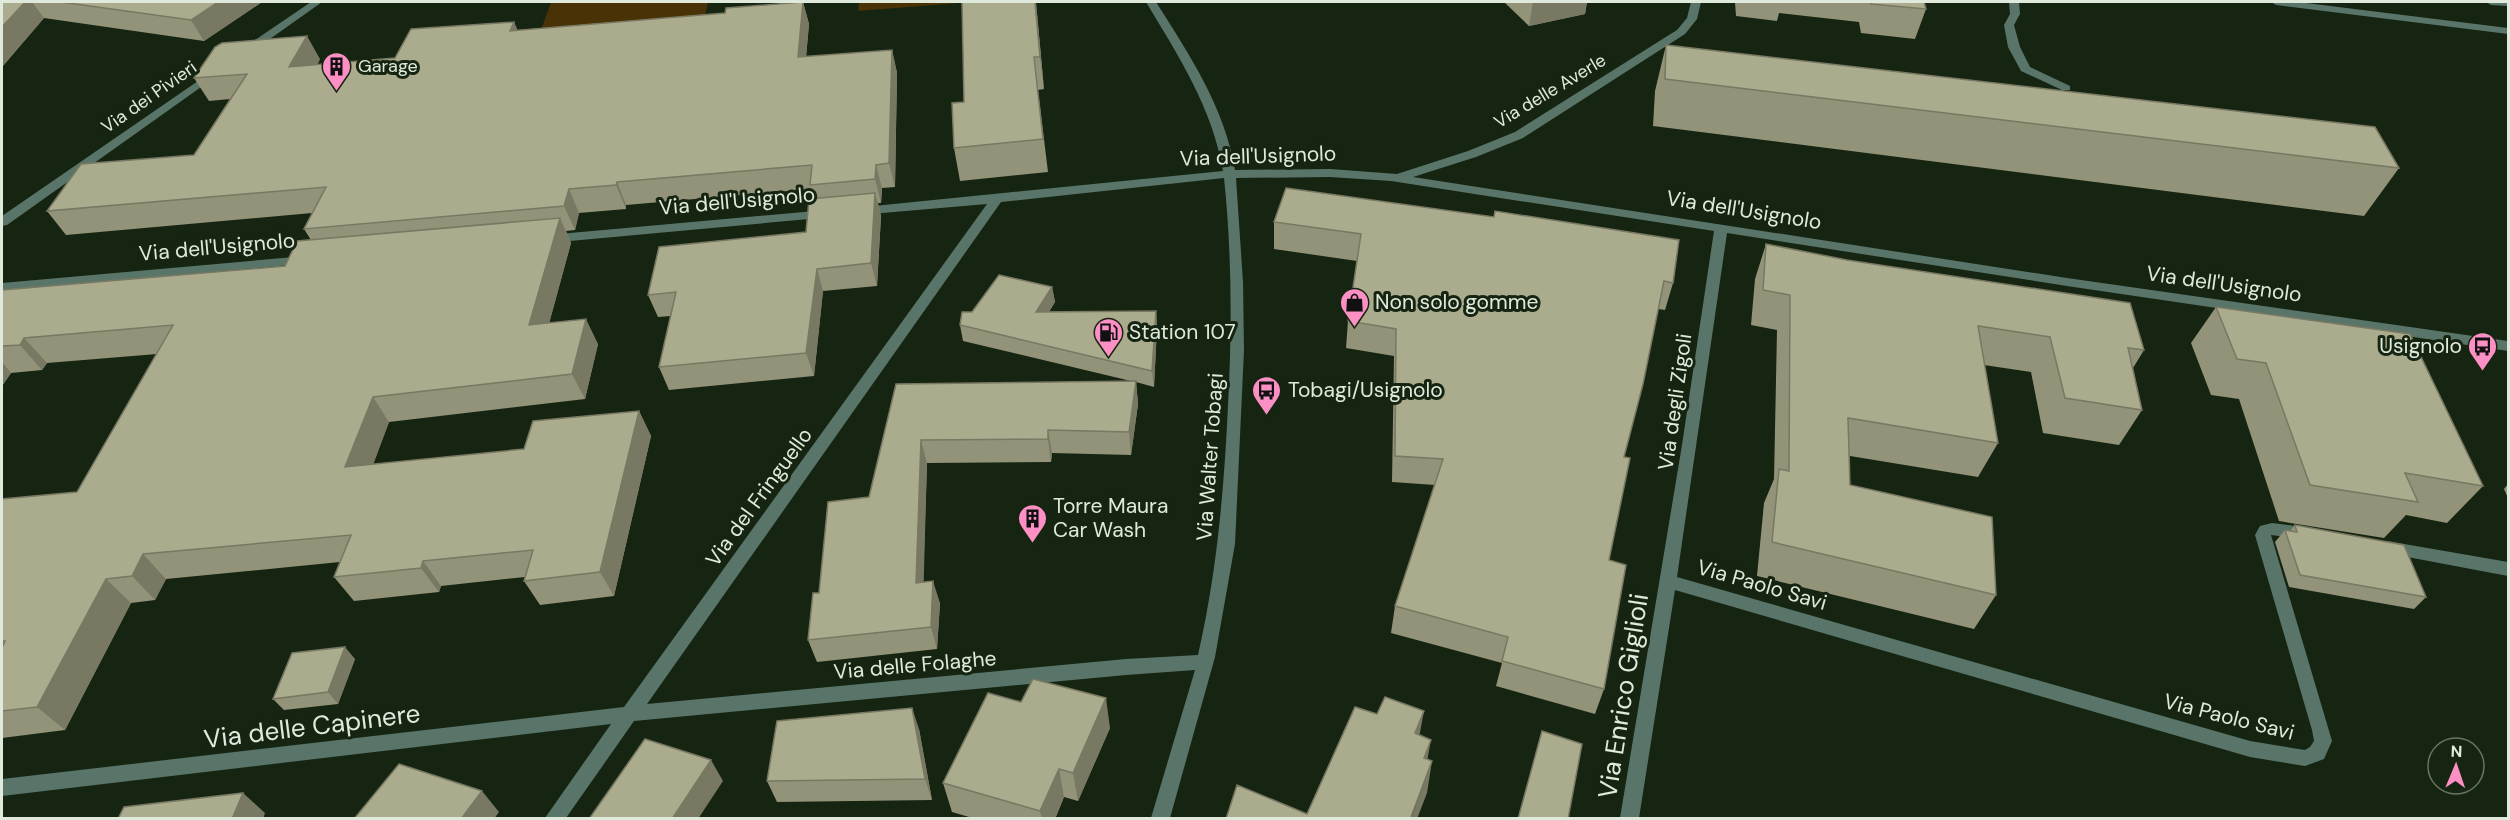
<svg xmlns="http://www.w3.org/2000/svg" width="2510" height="820" font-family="'DM Sans',sans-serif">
  <rect width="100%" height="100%" fill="#162511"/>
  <!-- green -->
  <path fill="#493205" d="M 551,2 L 708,2 L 705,16 L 541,30 Z
    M 859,2 L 972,2 L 858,11 Z"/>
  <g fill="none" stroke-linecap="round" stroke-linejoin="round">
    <!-- minor -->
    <path fill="#597569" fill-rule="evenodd" d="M 311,2 L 322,2 L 250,53 L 242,53 L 242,49 Z
      M 1146,2 L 1156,2 C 1190,56 1224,106 1235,170 L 1330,169 L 1397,174 L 1468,151 L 1515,132 L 1677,30 L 1687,18 L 1691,2 L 1701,2 L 1697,19 L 1685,34 L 1523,138 L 1476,157 L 1413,177 L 2067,278 L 2508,341 L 2508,351 L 2067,286 L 1727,233 L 1677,577 L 2250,741 L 2305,750 L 2310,747 L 2314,741 L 2312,730 L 2255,535 L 2260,526 L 2272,523 L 2311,528 L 2317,529 L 2319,534 L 2317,539 L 2311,540 L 2271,535 L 2332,741 L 2324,759 L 2305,766 L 2250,757 L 1675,590 L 1639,818 L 1620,818 L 1682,445 L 1714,231 L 1391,181 L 1330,177 L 1236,178 L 1243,282 L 1244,350 L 1235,544 L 1215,657 L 1170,818 L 1151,818 L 1195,670 L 1126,675 L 634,721 L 566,818 L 545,818 L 611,724 L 2,796 L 2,779 L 624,707 L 987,204 L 859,215 L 853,211 L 854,208 L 1223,171 C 1212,107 1179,57 1146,2 ZM 1224,178 C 1232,253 1232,331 1228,406 C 1224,490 1217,572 1198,655 L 1126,659 L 647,704 L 1001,202 Z
      M 2009,2 L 2019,2 L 2020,14 L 2014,25 L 2020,47 L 2030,67 L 2070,86 L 2070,90 L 2062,90 L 2021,71 L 2008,47 L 2004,25 L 2010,14 Z
      M 2271,2 L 2298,2 L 2508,28 L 2508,34 L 2276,5 Z
      M 2486,2 L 2508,2 L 2508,6 L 2491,5 Z
      M 214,70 L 218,71 L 218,75 L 7,225 L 2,226 L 2,216 Z
      M 826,210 L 832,214 L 831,217 L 548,243 L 541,239 L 548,235 Z
      M 306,256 L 313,260 L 311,263 L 2,291 L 2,283 Z
      M 2387,541 L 2508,562 L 2508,576 L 2381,552 L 2379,547 L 2381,542 Z"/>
  </g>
  <!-- wall -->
  <path fill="#939379" d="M 2,2 L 262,2 L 204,41 L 44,18 L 2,67 Z
    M 803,2 L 809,24 L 806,57 L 892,50 L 897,73 L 895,187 L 882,188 L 881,203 L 878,203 L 881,216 L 877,286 L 823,291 L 814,376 L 669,390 L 659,367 L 671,316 L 658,317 L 648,295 L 806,232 L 814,198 L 811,189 L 626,205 L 626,209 L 579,213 L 575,230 L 566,231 L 571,243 L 549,323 L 598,344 L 585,399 L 389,422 L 373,464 L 524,449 L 639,411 L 651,436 L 614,596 L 540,605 L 524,581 L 525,577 L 441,586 L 439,592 L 354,601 L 334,577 L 340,562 L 166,579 L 155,600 L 131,603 L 65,730 L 2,738 L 2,499 L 77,492 L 157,354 L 47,363 L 42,370 L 11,373 L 2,386 L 2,290 L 285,266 L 311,240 L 304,229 L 312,213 L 66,235 L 47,211 L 194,155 L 230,99 L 209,101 L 194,78 L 320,59 L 317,65 L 395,58 L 514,22 L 517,30 L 725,13 Z
    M 1036,2 L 1044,89 L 1038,90 L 1048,172 L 960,181 L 954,148 L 964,102 Z
    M 1504,2 L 1587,2 L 1585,14 L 1529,26 Z
    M 1735,2 L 1924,2 L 1926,9 L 1915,39 L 1861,33 L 1859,22 L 1779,13 L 1777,21 L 1736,16 Z
    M 1666,45 L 2399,168 L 2364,216 L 1653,126 L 1655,91 Z
    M 1286,188 L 1673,283 L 1665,310 L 1658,309 L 1624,457 L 1609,560 L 1604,689 L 1595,714 L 1496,686 L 1502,663 L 1391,633 L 1395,606 L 1435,485 L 1392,482 L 1394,356 L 1346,348 L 1348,321 L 1357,261 L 1274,249 L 1274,222 Z
    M 1766,244 L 2144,350 L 2133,368 L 2142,410 L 2119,445 L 2043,433 L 2031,372 L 1984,365 L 1998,443 L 1978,477 L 1850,456 L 1850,485 L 1996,595 L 1974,629 L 1757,576 L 1764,503 L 1774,479 L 1777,330 L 1751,325 L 1755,279 Z
    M 1052,287 L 1055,302 L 1049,312 L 1156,311 L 1157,327 L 1154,387 L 1136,382 L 1138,404 L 1131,455 L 1052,453 L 1051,462 L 927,463 L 923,582 L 940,603 L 937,649 L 817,662 L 808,640 L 819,593 L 869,497 L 896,384 L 1131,381 L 963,341 L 960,325 L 972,312 Z
    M 2216,307 L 2483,486 L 2447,523 L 2406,515 L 2384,538 L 2279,521 L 2239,399 L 2211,395 L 2191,343 Z
    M 2508,484 L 2508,498 L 2504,489 Z
    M 2295,525 L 2426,597 L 2414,609 L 2289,587 L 2275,542 L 2285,530 L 2290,531 Z
    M 355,659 L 338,704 L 284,710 L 273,699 Z
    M 1110,728 L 1078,801 L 1064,797 L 1055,819 L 976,819 L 952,812 L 943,783 Z
    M 919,729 L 932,800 L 777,802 L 767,781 Z"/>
  <!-- shaded-wall -->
  <path fill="#787863" d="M 25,2 L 32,2 L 44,18 L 2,67 L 2,27 Z
    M 218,2 L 262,2 L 204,41 L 191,20 Z
    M 803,2 L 809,24 L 804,80 L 798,57 Z
    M 1036,2 L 1038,25 L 1044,89 L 1040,57 Z
    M 1533,2 L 1587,2 L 1585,14 L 1529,26 Z
    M 514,22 L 524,45 L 510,31 Z
    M 307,36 L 320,59 L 302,90 L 289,67 Z
    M 892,50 L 897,73 L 895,187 L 889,163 Z
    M 876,165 L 882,188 L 881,203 L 875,179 Z
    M 617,182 L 626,205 L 626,209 L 616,185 Z
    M 569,189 L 579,213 L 575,230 L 564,206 Z
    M 875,193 L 881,216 L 877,286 L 871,263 Z
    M 560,218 L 571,243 L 542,350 L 529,325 Z
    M 817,269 L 823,291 L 814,376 L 806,353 Z
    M 1052,287 L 1055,302 L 1038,328 L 1036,312 Z
    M 1156,311 L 1157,327 L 1154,387 L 1152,371 Z
    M 586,319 L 598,344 L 585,399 L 572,374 Z
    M 24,338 L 47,363 L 42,370 L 20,345 Z
    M 2,362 L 11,373 L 2,386 Z
    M 1136,381 L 1138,404 L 1131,455 L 1129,432 Z
    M 373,397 L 389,422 L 363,492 L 345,467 Z
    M 639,411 L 651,436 L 614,596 L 600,572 Z
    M 1048,430 L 1052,453 L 1051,462 L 1048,439 Z
    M 921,440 L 927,463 L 923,605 L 916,583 Z
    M 143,554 L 166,579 L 155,600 L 132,576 Z
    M 423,561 L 441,586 L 439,592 L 421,568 Z
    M 106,579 L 131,603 L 65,730 L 37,707 Z
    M 933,581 L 940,603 L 937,649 L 931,627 Z
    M 345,647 L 355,659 L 338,704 L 328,692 Z
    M 1106,698 L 1110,728 L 1078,801 L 1073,773 Z
    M 912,708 L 919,729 L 932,800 L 925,779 Z
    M 1424,711 L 1418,743 L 1415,733 Z
    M 1431,740 L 1425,772 L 1424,758 Z
    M 711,760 L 723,781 L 698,819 L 672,819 Z
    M 1432,761 L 1427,793 L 1417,819 L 1411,819 Z
    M 1059,769 L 1064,797 L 1055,819 L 1042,819 L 1040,811 Z
    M 482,791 L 499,812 L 494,819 L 461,819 Z
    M 243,793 L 265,813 L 263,819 L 232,819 Z"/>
  <!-- building -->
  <path fill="#abab8d" stroke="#787863" stroke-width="1.5" d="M 2,2 L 25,2 L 2,27 Z
    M 61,2 L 218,2 L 191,20 Z
    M 803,2 L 798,57 L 892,50 L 889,163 L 876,165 L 875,179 L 810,185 L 812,165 L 617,182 L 616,185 L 569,189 L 564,206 L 304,229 L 326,187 L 47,211 L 81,164 L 194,155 L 247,74 L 194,78 L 215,47 L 222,43 L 307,36 L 289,67 L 395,58 L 411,29 L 514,22 L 510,31 L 725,13 L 726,8 Z
    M 962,2 L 1035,2 L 1040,57 L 1034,57 L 1043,139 L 954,148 L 952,103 L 964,102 Z
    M 1871,2 L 1924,2 L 1926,9 L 1871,4 Z
    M 1666,45 L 2375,127 L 2399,168 L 1665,79 Z
    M 1286,188 L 1494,217 L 1495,211 L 1679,240 L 1673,283 L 1664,281 L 1643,384 L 1624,457 L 1630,458 L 1609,560 L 1626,565 L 1604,689 L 1502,661 L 1508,637 L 1395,606 L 1443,459 L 1395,456 L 1396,329 L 1348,321 L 1361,234 L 1274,222 Z
    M 875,193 L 871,263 L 817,269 L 806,353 L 659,367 L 676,292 L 648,295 L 659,247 L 806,232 L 809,199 Z
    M 560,218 L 529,325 L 586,319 L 572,374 L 373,397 L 345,467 L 524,449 L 533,421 L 639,411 L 600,572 L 524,581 L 533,550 L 423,561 L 421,568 L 334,577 L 351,535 L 143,554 L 132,576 L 106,579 L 37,707 L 2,711 L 2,648 L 5,641 L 2,641 L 2,499 L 77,492 L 173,325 L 24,338 L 20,345 L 2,346 L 2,290 L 285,266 L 297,241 Z
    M 1766,244 L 1847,260 L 2130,303 L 2144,350 L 2128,348 L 2142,410 L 2065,398 L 2050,337 L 1978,326 L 1998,443 L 1848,418 L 1850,485 L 1992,517 L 1996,595 L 1772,542 L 1779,469 L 1789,471 L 1790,295 L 1763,290 Z
    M 999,275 L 1052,287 L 1036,312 L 1156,311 L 1152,371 L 960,325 L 962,312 L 972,312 Z
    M 2216,307 L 2410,334 L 2483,486 L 2405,473 L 2418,502 L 2310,485 L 2266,363 L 2237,359 Z
    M 1136,381 L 1129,432 L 1048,430 L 1048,439 L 921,440 L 916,583 L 933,581 L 931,627 L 808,640 L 813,593 L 819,593 L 828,502 L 869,497 L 896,384 Z
    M 2295,525 L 2404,545 L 2426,597 L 2300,575 L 2285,530 L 2297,532 Z
    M 345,647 L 328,692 L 273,699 L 292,653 Z
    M 1033,679 L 1106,698 L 1073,773 L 1059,769 L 1040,811 L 943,783 L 988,693 L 1021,702 Z
    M 1385,697 L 1424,711 L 1415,733 L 1431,740 L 1424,758 L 1432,761 L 1411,817 L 1416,819 L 1226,819 L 1237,785 L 1307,814 L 1355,707 L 1377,714 Z
    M 912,708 L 925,779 L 767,781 L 777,721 Z
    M 1542,731 L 1582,744 L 1568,819 L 1518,819 Z
    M 645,739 L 711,760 L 672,819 L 589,819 Z
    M 399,764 L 482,791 L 461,819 L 354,819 Z
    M 243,793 L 232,819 L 118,819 L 124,807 Z"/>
  <!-- icons -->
  <defs>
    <symbol id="building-pin" viewBox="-11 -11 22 30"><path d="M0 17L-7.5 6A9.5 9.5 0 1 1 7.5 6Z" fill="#fc8fc3" stroke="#162511"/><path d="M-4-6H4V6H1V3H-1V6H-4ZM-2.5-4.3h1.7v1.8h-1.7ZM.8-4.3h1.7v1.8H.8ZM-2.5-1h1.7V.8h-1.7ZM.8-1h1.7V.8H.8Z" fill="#111"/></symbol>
    <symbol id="shop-pin" viewBox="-11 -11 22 30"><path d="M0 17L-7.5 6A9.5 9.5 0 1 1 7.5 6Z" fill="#fc8fc3" stroke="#162511"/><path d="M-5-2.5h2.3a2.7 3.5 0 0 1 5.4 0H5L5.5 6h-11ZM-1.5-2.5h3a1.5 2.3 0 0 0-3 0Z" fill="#111"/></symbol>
    <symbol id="fuel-pin" viewBox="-11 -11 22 30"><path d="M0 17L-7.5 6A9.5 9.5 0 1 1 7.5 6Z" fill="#fc8fc3" stroke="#162511"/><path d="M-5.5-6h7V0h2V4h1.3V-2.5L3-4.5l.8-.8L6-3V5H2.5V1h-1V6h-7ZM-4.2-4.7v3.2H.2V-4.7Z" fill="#111"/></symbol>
    <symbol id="bus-pin" viewBox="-11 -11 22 30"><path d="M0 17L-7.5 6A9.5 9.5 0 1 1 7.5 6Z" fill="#fc8fc3" stroke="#162511"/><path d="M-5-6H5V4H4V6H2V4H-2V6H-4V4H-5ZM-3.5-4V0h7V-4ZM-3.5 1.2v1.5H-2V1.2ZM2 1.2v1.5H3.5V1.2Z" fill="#111"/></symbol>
  </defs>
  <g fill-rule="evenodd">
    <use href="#building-pin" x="320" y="50" width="33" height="45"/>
    <use href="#shop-pin" x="1338" y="286" width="33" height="45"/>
    <use href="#fuel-pin" x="1092" y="316" width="33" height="45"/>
    <use href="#bus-pin" x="2466" y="330" width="33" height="45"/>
    <use href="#bus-pin" x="1250" y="374" width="33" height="45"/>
    <use href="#building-pin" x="1016" y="502" width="33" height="45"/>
  </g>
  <g text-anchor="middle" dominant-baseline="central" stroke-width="6" stroke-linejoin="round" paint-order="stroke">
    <!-- far-poi labels -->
    <g font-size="18" fill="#e0eadc" stroke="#162511" text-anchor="start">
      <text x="358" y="66">Garage</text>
    </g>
    <!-- far-street labels -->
    <g font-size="18" fill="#e0eadc" stroke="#162511">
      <text transform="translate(1550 91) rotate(-31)">Via delle Averle</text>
      <text transform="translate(149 97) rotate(-35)">Via dei Pivieri</text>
    </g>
    <!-- street labels -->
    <g font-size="21" fill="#e0eadc" stroke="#162511">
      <text transform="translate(1258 156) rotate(-2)">Via dell'Usignolo</text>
      <text transform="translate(737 201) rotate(-5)">Via dell'Usignolo</text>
      <text transform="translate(1744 210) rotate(9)">Via dell'Usignolo</text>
      <text transform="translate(217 247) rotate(-5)">Via dell'Usignolo</text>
      <text transform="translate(2224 284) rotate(8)">Via dell'Usignolo</text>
      <text transform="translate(1675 402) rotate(-82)">Via degli Zigoli</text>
      <text transform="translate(1210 457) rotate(-86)">Via Walter Tobagi</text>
      <text transform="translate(759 497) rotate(-54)">Via del Fringuello</text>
      <text transform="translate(1762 585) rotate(16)">Via Paolo Savi</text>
      <text transform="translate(915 665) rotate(-5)">Via delle Folaghe</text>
      <text transform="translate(2229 717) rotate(14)">Via Paolo Savi</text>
    </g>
    <!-- poi labels -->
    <g font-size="21" fill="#e0eadc" stroke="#162511" text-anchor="start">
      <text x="1375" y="302">Non solo gomme</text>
      <text x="1129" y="332">Station 107</text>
      <text x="2462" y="346" text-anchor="end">Usignolo</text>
      <text x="1288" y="390">Tobagi/Usignolo</text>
      <text x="1053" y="506">Torre Maura<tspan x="1053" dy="24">Car Wash</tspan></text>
    </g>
    <!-- near-street labels -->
    <g font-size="26" fill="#e0eadc" stroke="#162511">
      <text transform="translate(1623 696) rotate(-81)">Via Enrico Giglioli</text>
      <text transform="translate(312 726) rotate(-7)">Via delle Capinere</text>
    </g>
  </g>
  <!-- border -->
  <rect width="2510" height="820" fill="none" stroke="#e0eadc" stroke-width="6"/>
  <!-- north arrow -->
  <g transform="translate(2456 766) rotate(2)"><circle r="28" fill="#162511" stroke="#677462" stroke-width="1.5"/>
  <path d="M0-4.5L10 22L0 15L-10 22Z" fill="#fc8fc3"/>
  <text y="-9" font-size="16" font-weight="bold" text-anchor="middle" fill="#e0eadc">N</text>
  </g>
</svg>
